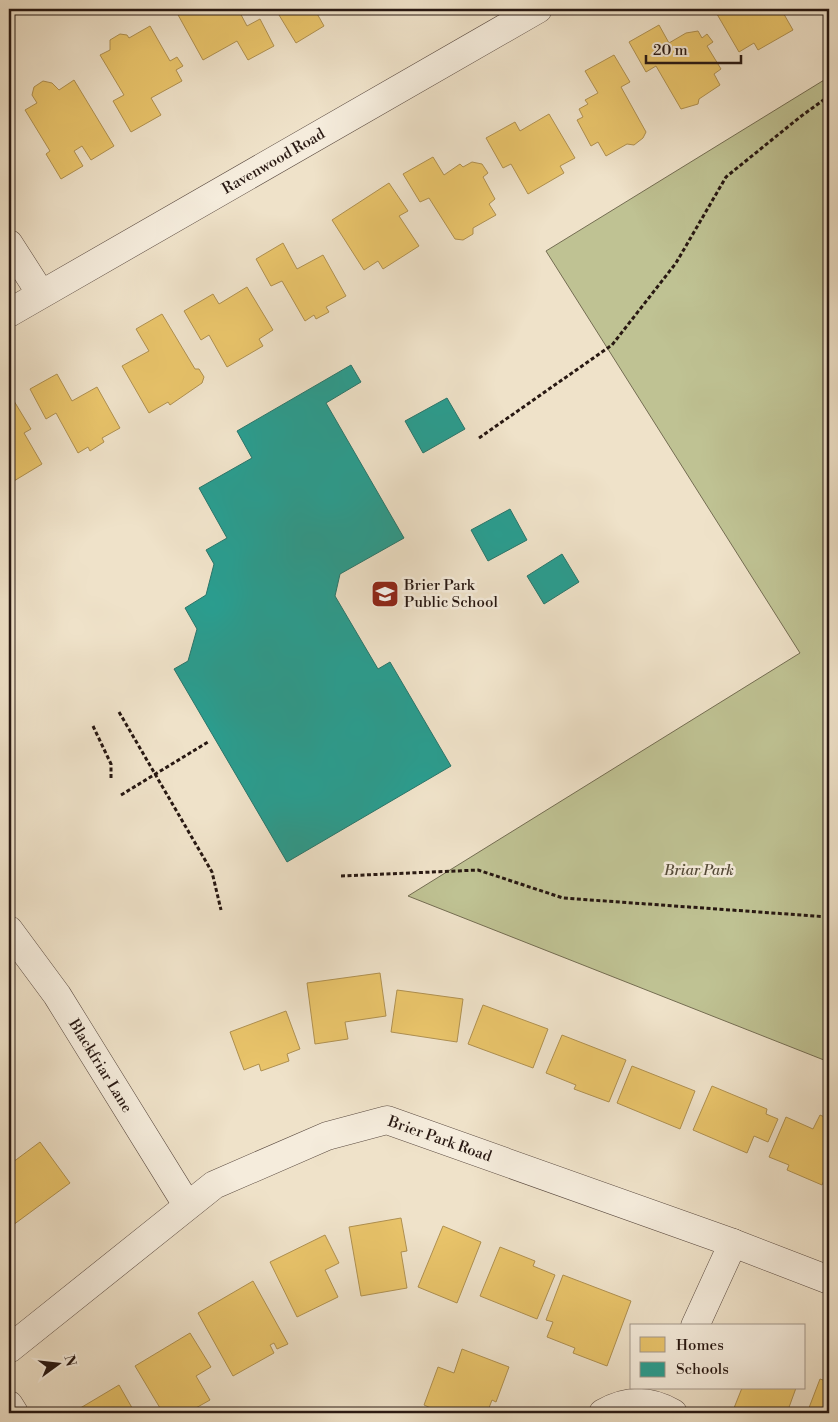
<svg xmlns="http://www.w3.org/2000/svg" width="838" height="1422" font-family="'Libre Bodoni',serif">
  <rect width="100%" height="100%" fill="#efe2c9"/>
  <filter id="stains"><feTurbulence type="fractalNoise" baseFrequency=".004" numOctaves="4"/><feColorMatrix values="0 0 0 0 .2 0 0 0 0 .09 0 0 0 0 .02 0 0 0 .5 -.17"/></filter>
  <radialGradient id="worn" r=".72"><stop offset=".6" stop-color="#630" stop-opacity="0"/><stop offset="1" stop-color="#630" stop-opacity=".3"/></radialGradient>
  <!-- green -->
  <path fill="#bfc293" stroke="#746d52" d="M 829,77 L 829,1062 L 408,896 L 800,653 L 546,251 Z"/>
  <!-- homes -->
  <path fill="#e9c46a" stroke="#af9050" d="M 184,9 L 238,9 L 247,26 L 260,19 L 274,46 L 248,60 L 237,41 L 203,60 L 177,13 Z
    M 288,9 L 317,9 L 315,10 L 324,26 L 296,43 L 279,15 Z
    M 714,9 L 781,9 L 793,30 L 758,50 L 754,43 L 739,52 Z
    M 659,25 L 669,43 L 686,33 L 698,31 L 702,38 L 707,34 L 713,42 L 707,46 L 721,69 L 714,74 L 720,85 L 699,99 L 698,104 L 681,109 L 656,66 L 646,72 L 629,42 Z
    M 150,26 L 170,61 L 177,57 L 183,66 L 176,70 L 182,81 L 151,98 L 161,115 L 131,132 L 113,101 L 124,95 L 100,55 L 110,50 L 110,40 L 120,34 L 127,35 L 129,38 Z
    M 614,55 L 630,82 L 621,87 L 646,132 L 643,138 L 634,145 L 627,144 L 606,156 L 598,142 L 591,146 L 577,120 L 583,117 L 579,109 L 588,104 L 585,100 L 598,93 L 585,71 Z
    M 74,80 L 114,146 L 91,160 L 82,146 L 74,151 L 83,166 L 61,179 L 46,154 L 50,151 L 25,110 L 37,103 L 32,95 L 34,87 L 43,81 L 52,83 L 59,90 Z
    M 549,114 L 575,158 L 560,166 L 564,173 L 528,194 L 511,164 L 503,168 L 486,138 L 515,122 L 520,131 Z
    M 433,157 L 444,175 L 460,164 L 463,167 L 472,162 L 482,164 L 488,173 L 483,177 L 495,199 L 489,204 L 496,215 L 473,228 L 473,234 L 463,240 L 455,239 L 429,198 L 420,202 L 403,174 Z
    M 389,183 L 408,211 L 399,216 L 419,246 L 383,269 L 378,261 L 364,270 L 332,220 Z
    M 283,243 L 297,269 L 323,255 L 346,296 L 326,307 L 329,312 L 316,319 L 314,315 L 305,321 L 282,281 L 271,286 L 256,259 Z
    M 247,287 L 273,330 L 259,339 L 263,346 L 227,367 L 209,335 L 201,340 L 184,311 L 213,294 L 219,304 Z
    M 162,314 L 195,369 L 199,369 L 204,377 L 202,383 L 170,405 L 168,402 L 149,413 L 122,366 L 149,351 L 136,329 Z
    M 57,374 L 72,401 L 97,387 L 120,428 L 102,438 L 104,442 L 90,451 L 88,447 L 78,453 L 56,413 L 46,419 L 30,389 Z
    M 14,401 L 31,429 L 24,433 L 42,464 L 9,484 L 9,404 Z
    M 380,973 L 386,1016 L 345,1022 L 348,1039 L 315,1044 L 307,983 Z
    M 397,990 L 463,999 L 457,1042 L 391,1032 Z
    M 483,1005 L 548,1029 L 533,1068 L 468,1044 Z
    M 286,1011 L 300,1049 L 287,1054 L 289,1061 L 261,1071 L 259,1064 L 244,1070 L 230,1032 Z
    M 562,1035 L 626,1060 L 609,1102 L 574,1089 L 576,1085 L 546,1073 Z
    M 632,1066 L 695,1091 L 680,1129 L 617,1103 Z
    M 712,1086 L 767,1109 L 766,1114 L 778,1119 L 768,1142 L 754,1136 L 747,1153 L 693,1130 Z
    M 820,1115 L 829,1119 L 829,1175 L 827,1174 L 822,1185 L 787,1170 L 789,1165 L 769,1157 L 786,1117 L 813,1129 Z
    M 40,1142 L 70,1183 L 9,1228 L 9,1165 Z
    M 401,1218 L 407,1251 L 401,1252 L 407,1288 L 361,1296 L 349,1227 Z
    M 443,1226 L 481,1242 L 457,1303 L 418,1287 Z
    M 325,1235 L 339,1263 L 325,1270 L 338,1297 L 297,1317 L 270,1262 Z
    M 500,1247 L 535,1261 L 533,1266 L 555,1275 L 537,1319 L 480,1296 Z
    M 563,1275 L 631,1301 L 607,1366 L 573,1353 L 575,1348 L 547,1337 L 553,1322 L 546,1320 Z
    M 253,1281 L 288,1344 L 277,1349 L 274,1343 L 270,1345 L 274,1353 L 233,1376 L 198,1313 Z
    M 190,1333 L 211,1367 L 196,1376 L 210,1400 L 187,1413 L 163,1413 L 135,1366 Z
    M 462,1349 L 509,1367 L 496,1402 L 492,1400 L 487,1413 L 440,1413 L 440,1412 L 424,1405 L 438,1367 L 454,1373 Z
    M 820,1379 L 829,1382 L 829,1413 L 807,1413 Z
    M 119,1385 L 135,1413 L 78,1413 L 77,1410 Z
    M 742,1388 L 796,1388 L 788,1410 L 792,1413 L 732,1413 Z"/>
  <!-- schools -->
  <path fill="#2a9d8f" stroke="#29756a" d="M 351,365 L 361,382 L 326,403 L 404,538 L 340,574 L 335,596 L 378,669 L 390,662 L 451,766 L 287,862 L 174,669 L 188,661 L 197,629 L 185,608 L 206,595 L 214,564 L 206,550 L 227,538 L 199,488 L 252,458 L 237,431 Z
    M 447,398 L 465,429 L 423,453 L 405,421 Z
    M 510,509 L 527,540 L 488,561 L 471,530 Z
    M 562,554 L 579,582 L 544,604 L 527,576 Z"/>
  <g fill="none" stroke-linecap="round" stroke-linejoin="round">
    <defs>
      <g id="minor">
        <path d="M 9,244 L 41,294"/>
        <path id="s1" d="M 9,313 L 538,9"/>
        <path id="s2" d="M 9,930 L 57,995 L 187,1205"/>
        <path d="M 695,1326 L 733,1243"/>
        <path id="s3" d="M 9,1349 L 214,1185 L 327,1136 L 387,1120 L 733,1243 L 829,1280"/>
        <path d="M 9,1405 L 14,1413"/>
        <path d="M 603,1413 C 627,1399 649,1399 673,1413"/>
      </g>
    </defs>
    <!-- minor casing -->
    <use href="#minor" stroke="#5a4a40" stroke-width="29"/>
    <!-- path -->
    <path stroke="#281812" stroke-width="3" stroke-dasharray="4 2.5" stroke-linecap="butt" d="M 479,438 L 612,345 L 676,263 L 726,177 L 800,117 L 829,96
      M 119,712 L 212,872 L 221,910
      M 93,726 L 111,764 L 111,780
      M 121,795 L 208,742
      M 341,876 L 478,870 L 563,898 L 829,917"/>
    <!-- minor -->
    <use href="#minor" stroke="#f5ecdc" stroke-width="28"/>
  </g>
  <!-- icons -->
  <defs>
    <symbol id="school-square" viewBox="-11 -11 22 22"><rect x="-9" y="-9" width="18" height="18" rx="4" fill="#8f2418" stroke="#f5ecdc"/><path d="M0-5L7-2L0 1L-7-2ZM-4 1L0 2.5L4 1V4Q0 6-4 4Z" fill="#fff"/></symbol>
  </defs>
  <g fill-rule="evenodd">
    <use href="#school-square" x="369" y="578" width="32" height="32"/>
  </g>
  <g text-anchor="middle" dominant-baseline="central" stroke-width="5" stroke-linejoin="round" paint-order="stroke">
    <!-- street labels -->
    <g font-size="15" fill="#281812" stroke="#f5ecdc">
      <text stroke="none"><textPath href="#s1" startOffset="305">Ravenwood Road</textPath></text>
      <text stroke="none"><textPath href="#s2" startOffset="164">Blackfriar Lane</textPath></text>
      <text stroke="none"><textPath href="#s3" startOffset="504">Brier Park Road</textPath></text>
    </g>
    <!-- poi labels -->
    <g font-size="15" fill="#281812" stroke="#f5ecdc" text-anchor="start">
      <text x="404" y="585">Brier Park<tspan x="404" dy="17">Public School</tspan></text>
    </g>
    <!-- park labels -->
    <g font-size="15" font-style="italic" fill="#554b39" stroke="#f5ecdc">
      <text x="699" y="870">Briar Park</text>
    </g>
  </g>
  <!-- margin -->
  <rect width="838" height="1422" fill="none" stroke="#efe2c9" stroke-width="30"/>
  <rect x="10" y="10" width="818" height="1402" fill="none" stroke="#281812" stroke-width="2.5"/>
  <rect x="15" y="15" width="808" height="1392" fill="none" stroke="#281812"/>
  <!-- legend -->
  <rect x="630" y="1324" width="175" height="65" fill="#f5ecdc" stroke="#a3978b"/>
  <rect x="640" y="1337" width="25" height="15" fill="#e9c46a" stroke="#a3978b"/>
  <text x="676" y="1350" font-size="15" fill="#281812">Homes</text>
  <rect x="640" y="1362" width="25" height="15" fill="#2a9d8f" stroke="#a3978b"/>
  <text x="676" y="1374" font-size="15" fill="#281812">Schools</text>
  <!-- north arrow -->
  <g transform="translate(58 1364) rotate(75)" stroke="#f5ecdc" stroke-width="4" paint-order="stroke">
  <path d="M0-4L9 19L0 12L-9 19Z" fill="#281812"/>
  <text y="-8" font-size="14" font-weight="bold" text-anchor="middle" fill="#281812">N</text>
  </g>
  <!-- scale -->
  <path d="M646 55v8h95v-8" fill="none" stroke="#281812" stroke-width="2.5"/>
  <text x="653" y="55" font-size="15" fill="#281812" stroke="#f5ecdc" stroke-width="4" paint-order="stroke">20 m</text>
  <rect width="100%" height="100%" filter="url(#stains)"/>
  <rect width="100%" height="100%" fill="url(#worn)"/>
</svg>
